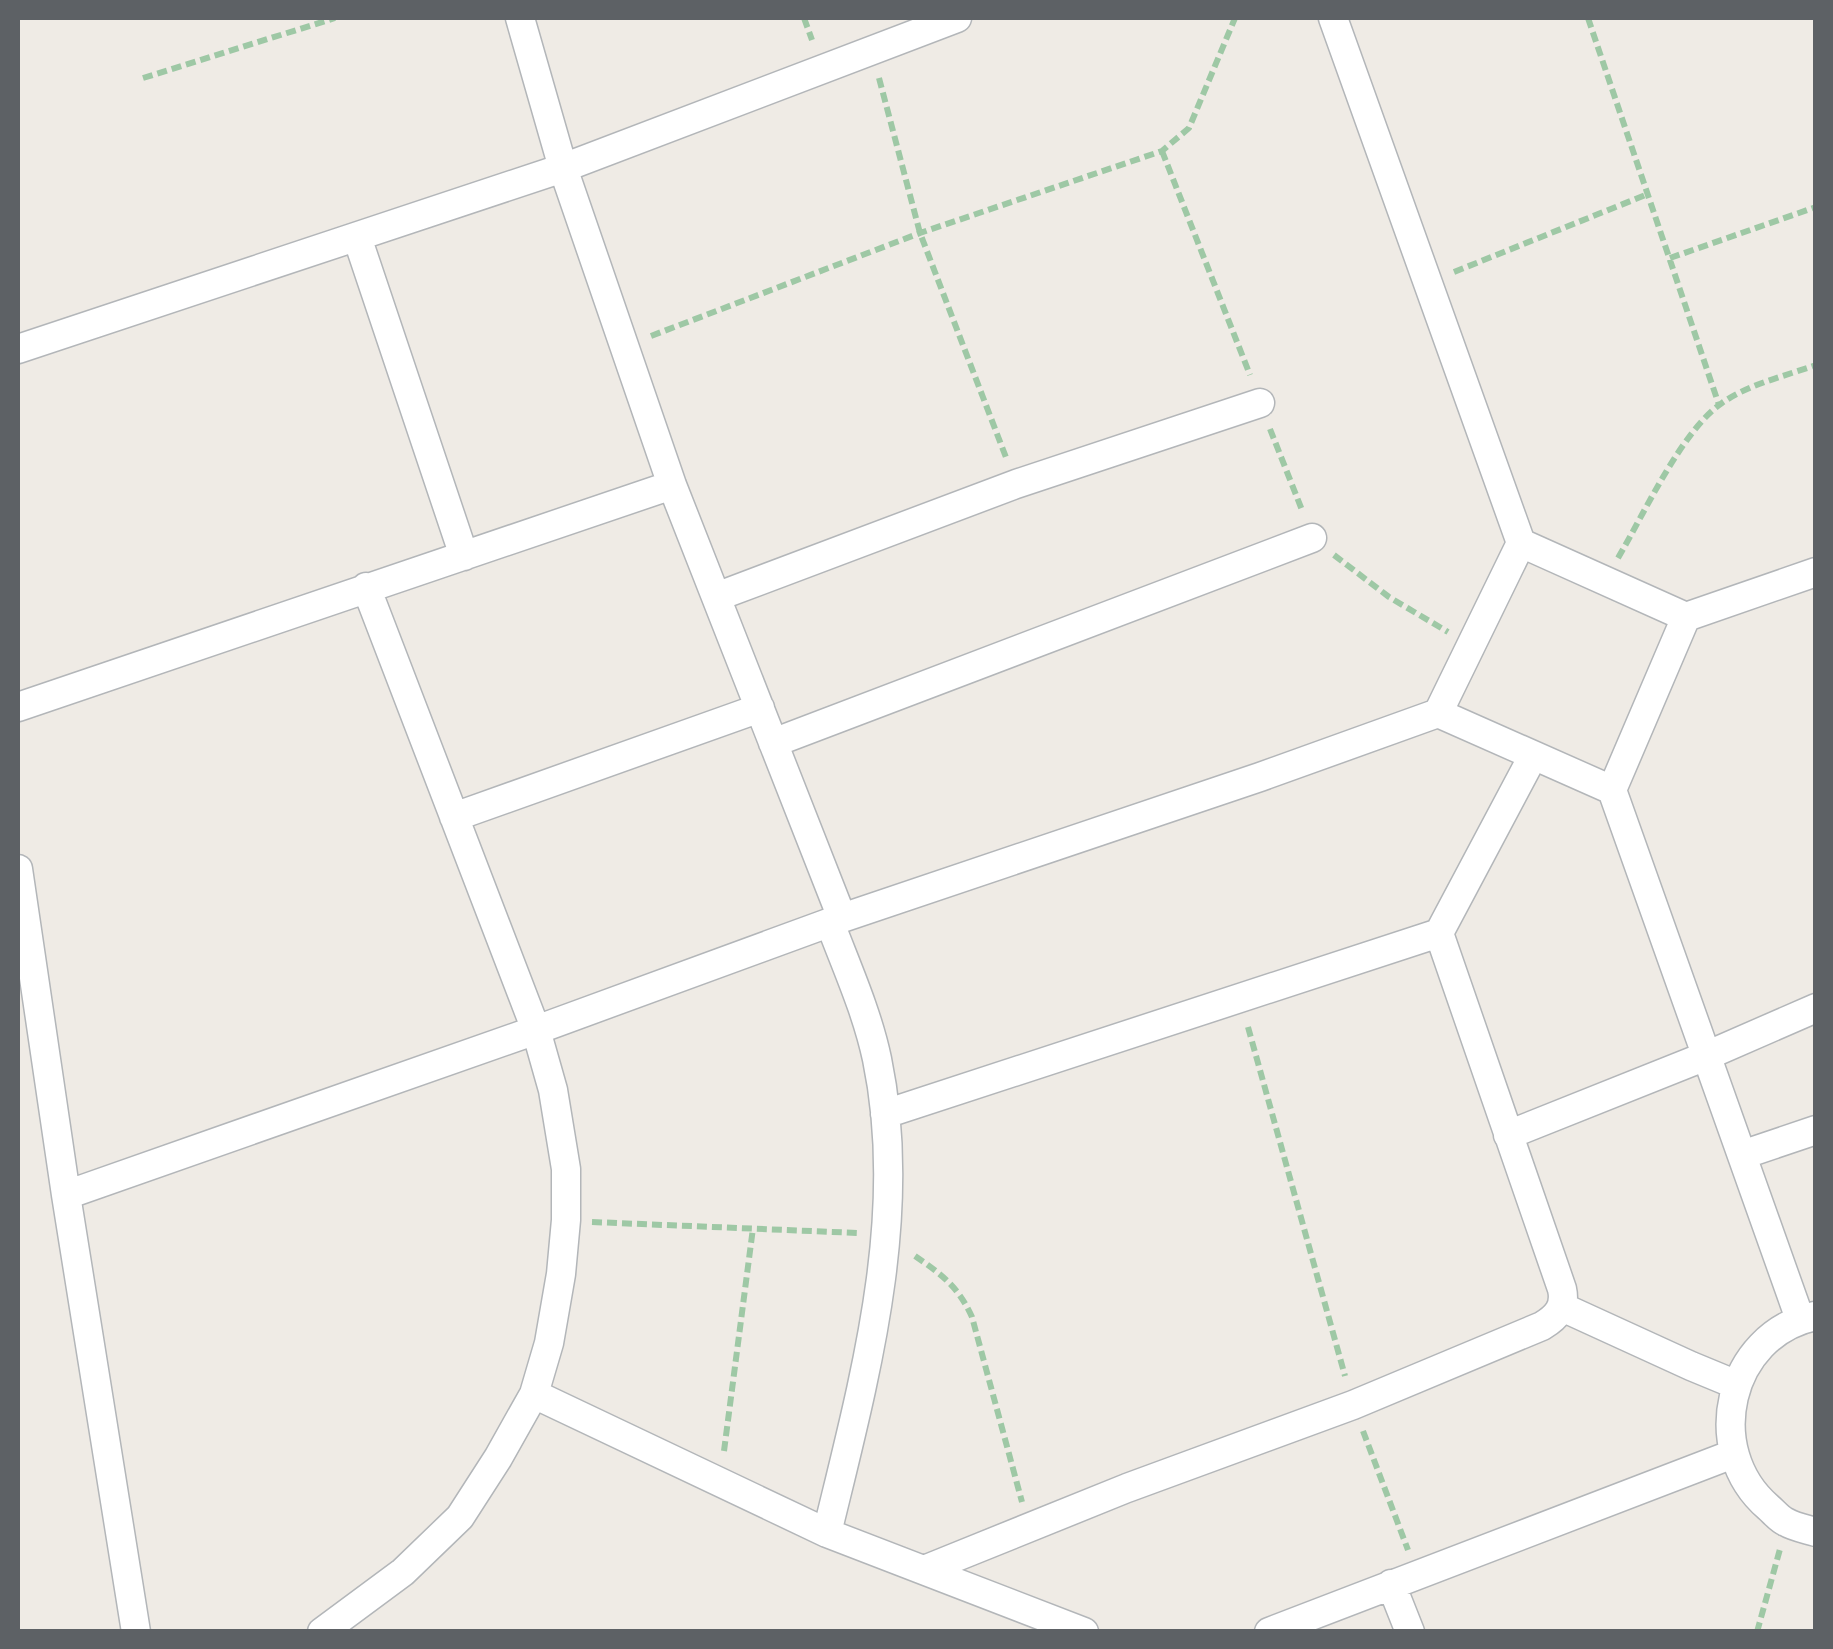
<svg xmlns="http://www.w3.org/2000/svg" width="1833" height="1649" font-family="'Noto Sans',sans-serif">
  <rect width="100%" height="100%" fill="#efebe5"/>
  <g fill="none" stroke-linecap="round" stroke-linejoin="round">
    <defs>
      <path id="street" d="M 520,18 L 563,168 L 672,485 L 842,918
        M 1333,18 L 1521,543
        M 357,237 L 464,556
        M 18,349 L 563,168 L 957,18
        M 716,597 L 1016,484 L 1260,403
        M 1686,617 L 1816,572
        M 18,707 L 672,485
        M 773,743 L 1312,538
        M 1612,790 L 1800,1319
        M 454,817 L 760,708
        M 18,869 L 66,1195 L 136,1632
        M 885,1114 L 1439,933 L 1533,756
        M 1508,1135 L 1706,1056 L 1816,1008
        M 1742,1155 L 1816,1130
        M 66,1195 L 536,1030 L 842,918 L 1260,777 L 1438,713 L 1612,790 L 1686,617 L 1521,543 L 1438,713
        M 1562,1307 L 1691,1366 L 1737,1385
        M 1815,1316 C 1727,1335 1702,1450 1768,1507 C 1774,1512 1779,1519 1786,1522 C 1794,1527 1806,1529 1816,1532
        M 534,1394 L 827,1533 L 1084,1632
        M 827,1533 C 864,1380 910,1217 877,1059 C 867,1012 847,968 830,923
        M 924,1570 L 1127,1488 L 1353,1405 L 1542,1326 C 1557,1317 1566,1307 1562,1289 L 1439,933
        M 1391,1584 L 1410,1632
        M 322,1632 L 403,1572 L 460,1517 L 498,1458 L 534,1394 L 549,1343 L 561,1274 L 566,1220 L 566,1169 L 553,1090 L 536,1030 L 366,587
        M 1269,1632 L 1733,1454"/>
    </defs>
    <!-- street casing -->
    <use href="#street" stroke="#b3b6b9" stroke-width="31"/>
    <!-- path -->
    <path stroke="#9ec8a5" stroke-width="6" stroke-dasharray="10 5" stroke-linecap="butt" d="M 804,18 L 812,40
      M 1588,18 L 1719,405
      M 143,78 L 335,18
      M 879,78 L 920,233 L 1007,460
      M 1162,151 L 1250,375
      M 1670,258 L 1816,207
      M 1454,272 L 1648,194
      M 651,336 L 920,233 L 1162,151 L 1189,128 L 1235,18
      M 1270,429 L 1302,510
      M 1334,555 L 1389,597 L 1448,632
      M 1618,558 C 1644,514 1682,430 1722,403 C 1749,384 1785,376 1816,365
      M 1248,1027 L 1345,1376
      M 592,1222 L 859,1233
      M 915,1256 C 941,1274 958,1286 972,1317 L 1022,1502
      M 1363,1431 L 1408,1550
      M 724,1451 L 753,1228
      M 1757,1632 L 1780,1549"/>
    <!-- street -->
    <use href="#street" stroke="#fff" stroke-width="28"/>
  </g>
  <!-- border -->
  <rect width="1833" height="1649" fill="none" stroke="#5d6165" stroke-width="40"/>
</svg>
